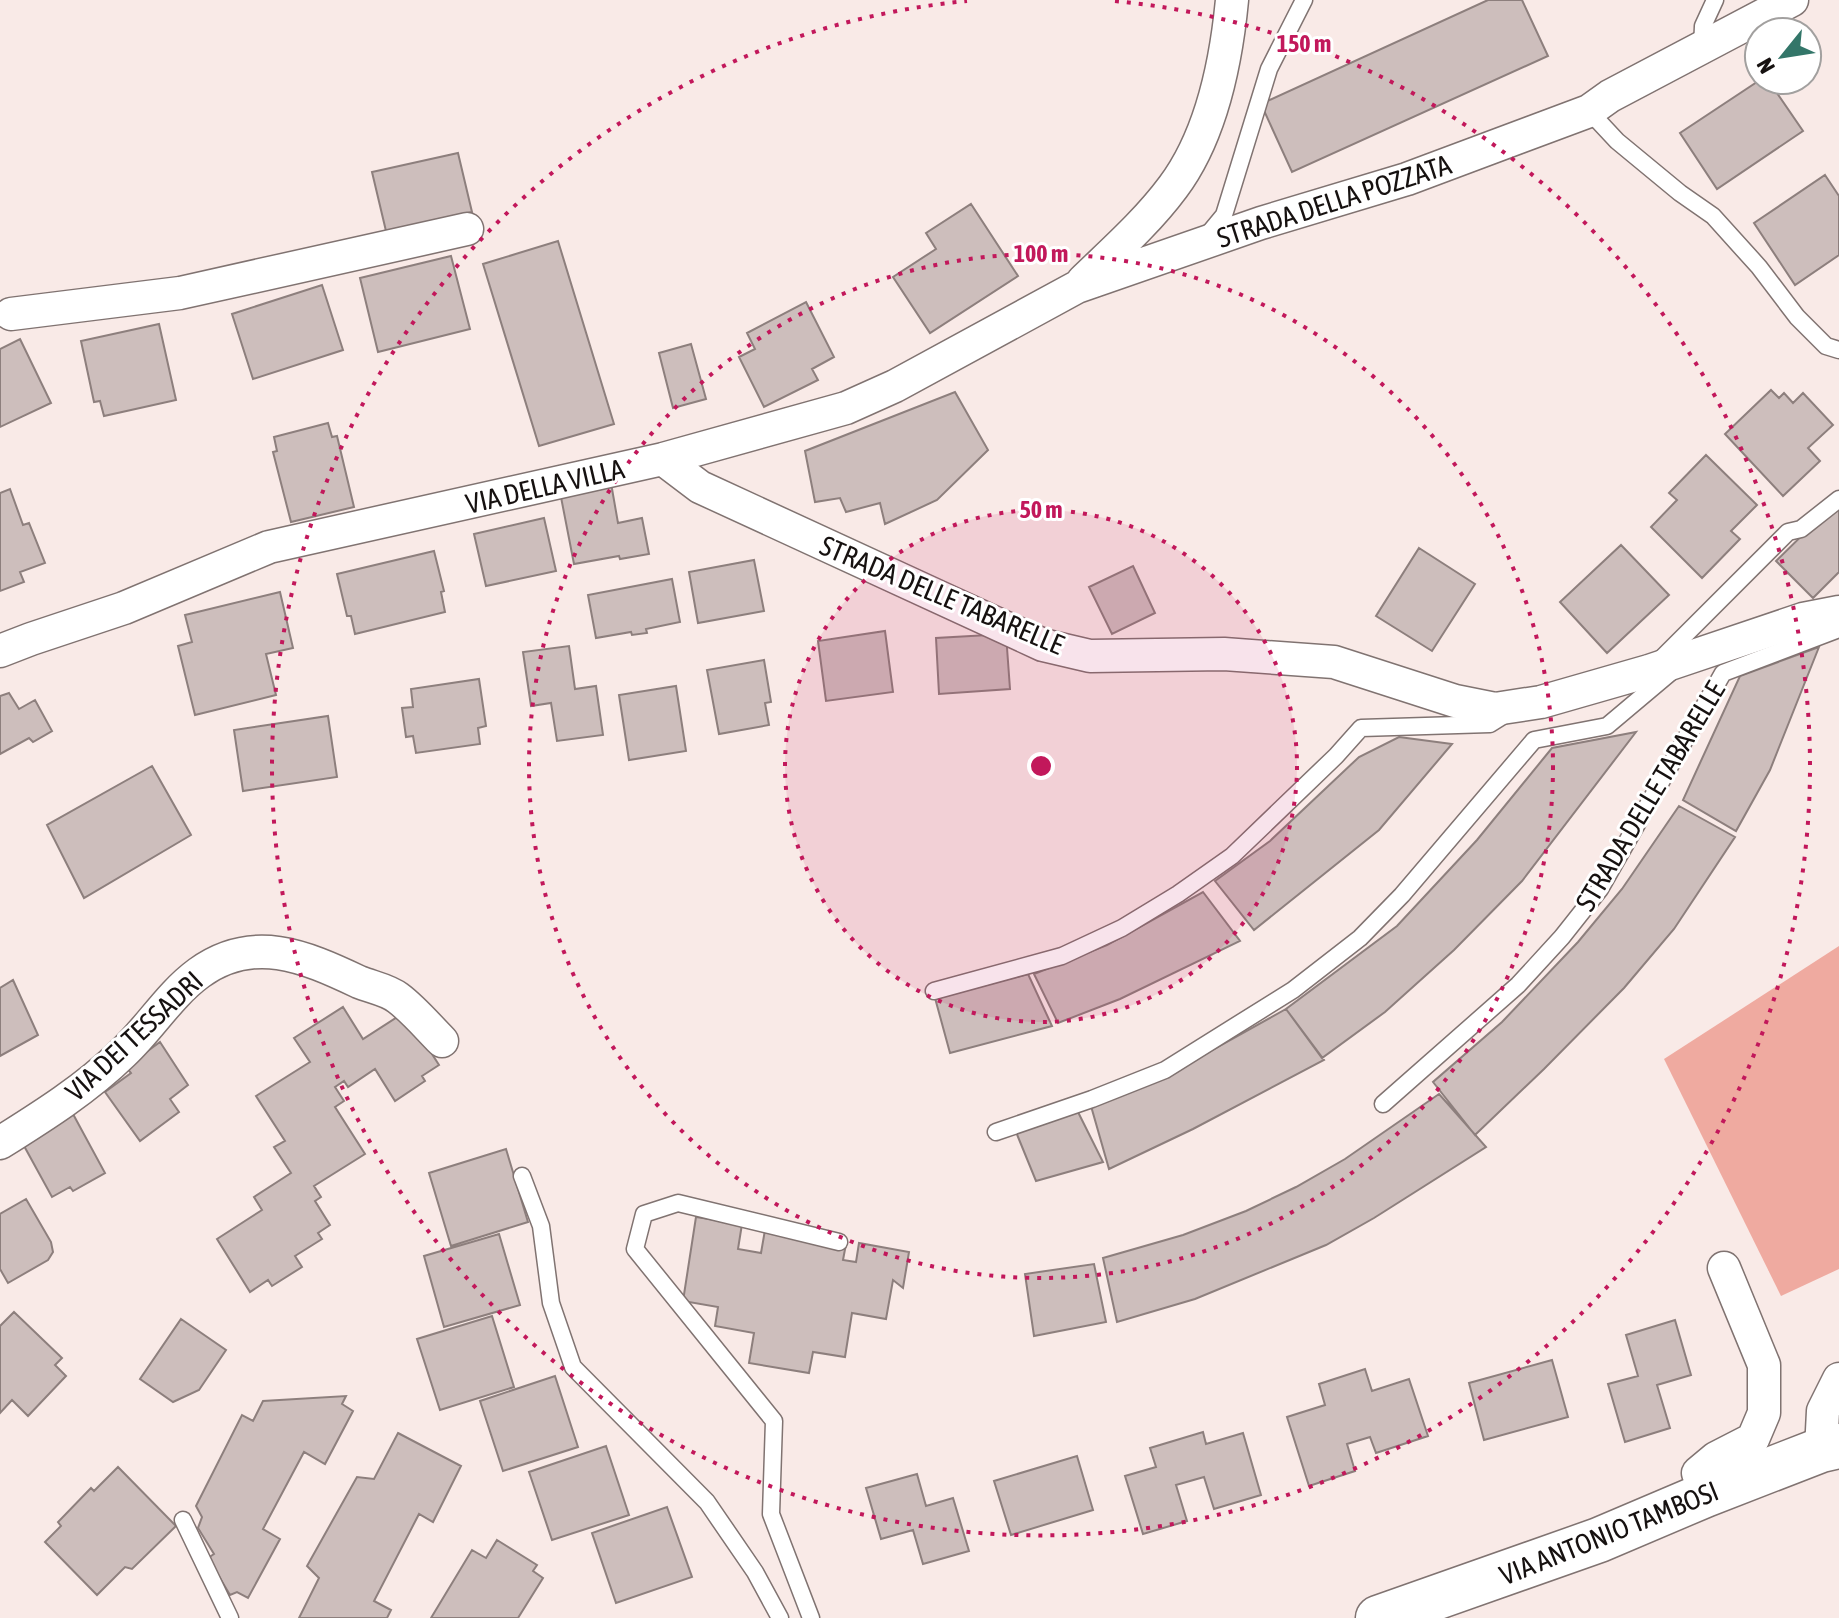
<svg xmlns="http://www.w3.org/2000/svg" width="1839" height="1618" font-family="'Asap Condensed',sans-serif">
  <rect width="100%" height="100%" fill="#f9eae7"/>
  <!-- green -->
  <path fill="#efaaa0" d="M 1839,946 L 1839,1269 L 1781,1296 L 1664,1059 Z"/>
  <!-- building -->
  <path fill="#cdbebc" stroke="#8d7f7d" stroke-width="2" d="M 1488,0 L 1522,0 L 1548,56 L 1292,172 L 1261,104 Z
    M 1760,80 L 1768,80 L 1803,131 L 1717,189 L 1680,133 Z
    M 458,153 L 472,212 L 386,231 L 372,172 Z
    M 1825,175 L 1839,196 L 1839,255 L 1795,285 L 1754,223 Z
    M 971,204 L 1018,276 L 930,333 L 893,277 L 936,249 L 926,233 Z
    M 558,241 L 614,424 L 539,446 L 483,264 Z
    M 451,256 L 470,329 L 378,352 L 360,278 Z
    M 322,285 L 343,350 L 253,379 L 232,314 Z
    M 806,302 L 834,357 L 812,369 L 818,380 L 764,407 L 739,357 L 755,349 L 747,333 Z
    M 159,324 L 176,400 L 104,416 L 100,401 L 94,402 L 81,341 Z
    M 20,339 L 51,403 L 0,427 L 0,349 Z
    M 691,344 L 706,399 L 673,408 L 659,353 Z
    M 1771,390 L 1779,398 L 1784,393 L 1793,403 L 1803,393 L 1833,425 L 1808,448 L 1820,461 L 1783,496 L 1725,434 Z
    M 955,392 L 988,450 L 937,500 L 885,524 L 880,503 L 846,512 L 840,498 L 815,502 L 805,451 Z
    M 328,423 L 332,437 L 337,436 L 354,507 L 291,522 L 273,452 L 277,451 L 274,437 Z
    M 1706,455 L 1757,505 L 1731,531 L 1740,539 L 1702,578 L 1651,527 L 1677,500 L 1669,493 Z
    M 611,483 L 618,523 L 642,518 L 649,554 L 620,559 L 619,556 L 574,564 L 560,492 Z
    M 10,489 L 23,525 L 29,523 L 45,563 L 20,572 L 24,582 L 0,591 L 0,493 Z
    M 1834,504 L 1839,509 L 1839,572 L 1813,598 L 1776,561 Z
    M 544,518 L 556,571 L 486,586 L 474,534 Z
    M 1621,545 L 1669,595 L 1607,653 L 1560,602 Z
    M 1419,548 L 1475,584 L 1432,651 L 1376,616 Z
    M 434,551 L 444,591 L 441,592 L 445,612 L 355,634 L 351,616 L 347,616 L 337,574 Z
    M 754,560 L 764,611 L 698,623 L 689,572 Z
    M 1133,566 L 1155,613 L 1112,634 L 1089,587 Z
    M 672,579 L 680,622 L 646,629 L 647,633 L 632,635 L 631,632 L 596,638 L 588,595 Z
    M 280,592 L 293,648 L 266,654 L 276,695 L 195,715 L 178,646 L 192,642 L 185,615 Z
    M 885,631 L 893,692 L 826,701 L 818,641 Z
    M 1006,634 L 1010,689 L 939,694 L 936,638 Z
    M 569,646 L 575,689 L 596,686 L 603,735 L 557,741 L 551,703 L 531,706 L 523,652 Z
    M 1819,647 L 1770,770 L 1736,831 L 1683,800 L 1740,676 Z
    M 764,660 L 771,702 L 765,703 L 769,725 L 719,734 L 707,670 Z
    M 479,679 L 486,726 L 478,728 L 480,744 L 416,753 L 413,736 L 406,737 L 402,708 L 413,707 L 411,689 Z
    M 676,686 L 686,751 L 629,760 L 619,695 Z
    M 9,693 L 19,709 L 35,700 L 52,731 L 33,742 L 29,738 L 0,754 L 0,696 Z
    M 328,716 L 337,777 L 243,791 L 234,730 Z
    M 1636,732 L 1522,881 L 1454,950 L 1385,1012 L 1322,1058 L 1286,1009 L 1397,926 L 1477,840 L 1552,748 Z
    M 1399,737 L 1452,744 L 1379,830 L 1254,930 L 1215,881 L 1270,841 L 1359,757 Z
    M 152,766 L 191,835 L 84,898 L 47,825 Z
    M 1679,806 L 1735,837 L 1674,929 L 1624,988 L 1544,1069 L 1475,1135 L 1433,1082 L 1502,1022 L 1578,942 L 1622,889 Z
    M 1203,892 L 1240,941 L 1120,999 L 1058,1023 L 1034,974 L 1107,945 Z
    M 1028,974 L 1052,1026 L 950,1053 L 935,998 Z
    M 13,980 L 38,1035 L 0,1056 L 0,988 Z
    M 343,1007 L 363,1039 L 405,1012 L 439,1065 L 422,1076 L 425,1081 L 395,1101 L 375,1069 L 348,1087 L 344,1081 L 335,1087 L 344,1101 L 335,1107 L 365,1154 L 314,1186 L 321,1197 L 315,1201 L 330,1225 L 318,1233 L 322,1239 L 295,1256 L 302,1267 L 272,1286 L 268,1280 L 250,1292 L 217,1239 L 262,1210 L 254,1197 L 291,1173 L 274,1147 L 285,1141 L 256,1096 L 310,1062 L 294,1038 Z
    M 1286,1009 L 1324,1060 L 1193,1129 L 1109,1169 L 1091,1106 L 1169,1074 Z
    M 160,1042 L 188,1085 L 170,1099 L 179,1112 L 140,1141 L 105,1092 L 131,1073 L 126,1067 Z
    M 1439,1094 L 1486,1147 L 1374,1218 L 1326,1245 L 1195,1299 L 1117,1322 L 1103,1258 L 1183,1235 L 1246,1211 L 1296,1187 L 1345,1159 Z
    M 1077,1110 L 1103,1162 L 1036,1181 L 1016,1132 Z
    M 73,1114 L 105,1173 L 73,1191 L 70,1187 L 52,1197 L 23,1144 Z
    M 506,1149 L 528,1222 L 451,1246 L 429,1173 Z
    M 26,1199 L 51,1242 L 53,1252 L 48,1260 L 8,1283 L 0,1269 L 0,1214 Z
    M 696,1217 L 742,1224 L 738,1249 L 761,1253 L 765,1230 L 846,1244 L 843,1260 L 856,1262 L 859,1243 L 909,1252 L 903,1288 L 893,1280 L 886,1319 L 852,1313 L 845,1357 L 813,1352 L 809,1373 L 749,1363 L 754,1333 L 715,1326 L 718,1307 L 683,1301 Z
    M 499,1234 L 520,1305 L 444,1327 L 424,1256 Z
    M 1094,1264 L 1106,1322 L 1034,1336 L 1025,1274 Z
    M 14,1312 L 62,1358 L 55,1365 L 66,1376 L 28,1416 L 12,1400 L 0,1413 L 0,1326 Z
    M 492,1316 L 514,1387 L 440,1410 L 417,1339 Z
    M 181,1319 L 226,1350 L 199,1390 L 173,1402 L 140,1379 Z
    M 1675,1320 L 1691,1375 L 1657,1385 L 1670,1428 L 1625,1442 L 1608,1384 L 1638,1376 L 1626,1335 Z
    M 1552,1360 L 1568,1417 L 1484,1440 L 1469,1383 Z
    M 1365,1369 L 1372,1391 L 1409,1379 L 1428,1436 L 1376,1453 L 1370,1437 L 1347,1444 L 1355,1471 L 1309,1486 L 1287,1417 L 1325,1405 L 1319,1384 Z
    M 555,1376 L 578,1447 L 503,1471 L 480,1401 Z
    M 346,1396 L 342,1404 L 353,1411 L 325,1464 L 304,1452 L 263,1529 L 280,1539 L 248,1598 L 237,1592 L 230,1595 L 208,1558 L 214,1554 L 198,1528 L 202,1517 L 196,1506 L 242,1415 L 253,1421 L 263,1401 Z
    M 1203,1432 L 1206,1444 L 1243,1433 L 1261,1495 L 1214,1509 L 1204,1477 L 1176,1485 L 1187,1521 L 1143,1534 L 1125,1476 L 1156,1467 L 1150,1448 Z
    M 398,1433 L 461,1466 L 433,1522 L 419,1514 L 374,1601 L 391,1610 L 387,1618 L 299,1618 L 319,1578 L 307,1566 L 357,1477 L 374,1479 Z
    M 606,1446 L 629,1515 L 552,1540 L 529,1472 Z
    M 1077,1456 L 1093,1510 L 1011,1535 L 994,1481 Z
    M 118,1467 L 176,1526 L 132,1569 L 125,1567 L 97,1595 L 45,1542 L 61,1526 L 58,1522 L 91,1488 L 94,1491 Z
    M 917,1474 L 926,1506 L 953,1498 L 969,1551 L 923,1564 L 913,1530 L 881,1539 L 866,1488 Z
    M 667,1507 L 692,1577 L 616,1603 L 592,1533 Z
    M 497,1540 L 537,1565 L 533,1571 L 543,1578 L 518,1618 L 431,1618 L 472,1550 L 486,1558 Z"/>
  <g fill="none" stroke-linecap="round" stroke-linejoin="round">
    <defs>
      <path id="lane" d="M 1702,48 L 1703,26 L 1715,0
        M 1589,111 L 1617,141 L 1680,193 L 1713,216 L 1759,267 L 1797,317 L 1826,346 L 1839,350
        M 1205,238 L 1224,215 L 1269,69 L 1304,0
        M 1659,661 L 1788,532 L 1801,529 L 1839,499
        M 934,991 L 1062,956 L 1122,928 L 1178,894 L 1232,856 L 1336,756 L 1361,728 L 1490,724 L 1506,714
        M 1383,1104 L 1518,985 L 1562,937 L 1600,889 L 1723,673 L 1839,629
        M 996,1132 L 1092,1099 L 1165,1070 L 1293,990 L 1360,938 L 1402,895 L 1534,740 L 1607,726 L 1670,673
        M 522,1176 L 541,1226 L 551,1303 L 573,1367 L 707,1502 L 755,1572 L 780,1618
        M 183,1520 L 230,1618
        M 811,1618 L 771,1514 L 774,1421 L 635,1249 L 644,1214 L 678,1203 L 839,1242"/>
      <path id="street" d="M 1083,281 C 1114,251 1147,222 1173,187 C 1212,135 1226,63 1232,0
        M 11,314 L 180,293 L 467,229
        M 663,459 L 700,487 L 1043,645 L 1090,656 L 1224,654 L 1334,662 L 1455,701 L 1495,709 L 1541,702 L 1649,671 L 1803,619 L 1839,612
        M 0,651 L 31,639 L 124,608 L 269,547 L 663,459 L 846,408 L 895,386 L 1077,287 L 1261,223 L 1407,179 L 1589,111 L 1610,96 L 1792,0
        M 0,1143 C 43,1116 86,1089 123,1053 C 150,1028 169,995 199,973 C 253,934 304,956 359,982 C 371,987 388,990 398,998 C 414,1010 428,1027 442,1041
        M 1821,1450 L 1823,1411 L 1839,1379
        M 1705,1495 L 1698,1473 L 1716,1458 L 1753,1439 L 1764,1413 L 1764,1365 L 1724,1268"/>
      <path id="secondary" d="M 1378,1618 L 1599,1540 L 1705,1495 L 1821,1450 L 1839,1446"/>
    </defs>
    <!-- lane casing -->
    <use href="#lane" stroke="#807371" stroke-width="19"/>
    <!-- street casing -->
    <use href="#street" stroke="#807371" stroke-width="35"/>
    <!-- secondary casing -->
    <use href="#secondary" stroke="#807371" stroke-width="47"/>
    <!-- lane -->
    <use href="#lane" stroke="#fff" stroke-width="16"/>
    <!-- street -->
    <use href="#street" stroke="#fff" stroke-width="32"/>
    <!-- secondary -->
    <use href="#secondary" stroke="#fff" stroke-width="44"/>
  </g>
  <!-- distance rings -->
  <circle cx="1041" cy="766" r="256" fill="#c2185b" fill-opacity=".12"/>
  <g fill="none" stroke="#c2185b" stroke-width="4" stroke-dasharray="4 8">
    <circle cx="1041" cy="766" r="256"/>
    <circle cx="1041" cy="766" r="512"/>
    <path d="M1115 1A769 769 0 1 1 967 1"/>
  </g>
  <g text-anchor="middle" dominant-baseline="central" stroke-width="6" stroke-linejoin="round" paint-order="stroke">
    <!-- street labels -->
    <g font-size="28" fill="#161110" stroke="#fff">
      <text transform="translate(1334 201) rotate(-18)">STRADA DELLA POZZATA</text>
      <text transform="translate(545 486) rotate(-13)">VIA DELLA VILLA</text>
      <text transform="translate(942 595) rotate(23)">STRADA DELLE TABARELLE</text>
      <text transform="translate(1650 796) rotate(-59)">STRADA DELLE TABARELLE</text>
      <text transform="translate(134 1036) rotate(-43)">VIA DEI TESSADRI</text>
      <text transform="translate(1609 1533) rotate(-22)">VIA ANTONIO TAMBOSI</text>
    </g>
  </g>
  <circle cx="1041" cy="766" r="12" fill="#c2185b" stroke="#fff" stroke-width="4"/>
  <g font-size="24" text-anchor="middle" font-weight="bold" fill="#c2185b" stroke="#fff" stroke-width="6" stroke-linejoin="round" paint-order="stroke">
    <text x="1304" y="52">150 m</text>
    <text x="1041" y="262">100 m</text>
    <text x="1041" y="518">50 m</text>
  </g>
  <!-- north arrow -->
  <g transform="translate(1783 56) rotate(240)"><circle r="38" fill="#ffffff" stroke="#a2a09f" stroke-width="2"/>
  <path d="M0-6L14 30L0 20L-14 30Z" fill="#337669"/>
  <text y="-12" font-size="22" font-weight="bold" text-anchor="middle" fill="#161110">N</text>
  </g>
</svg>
